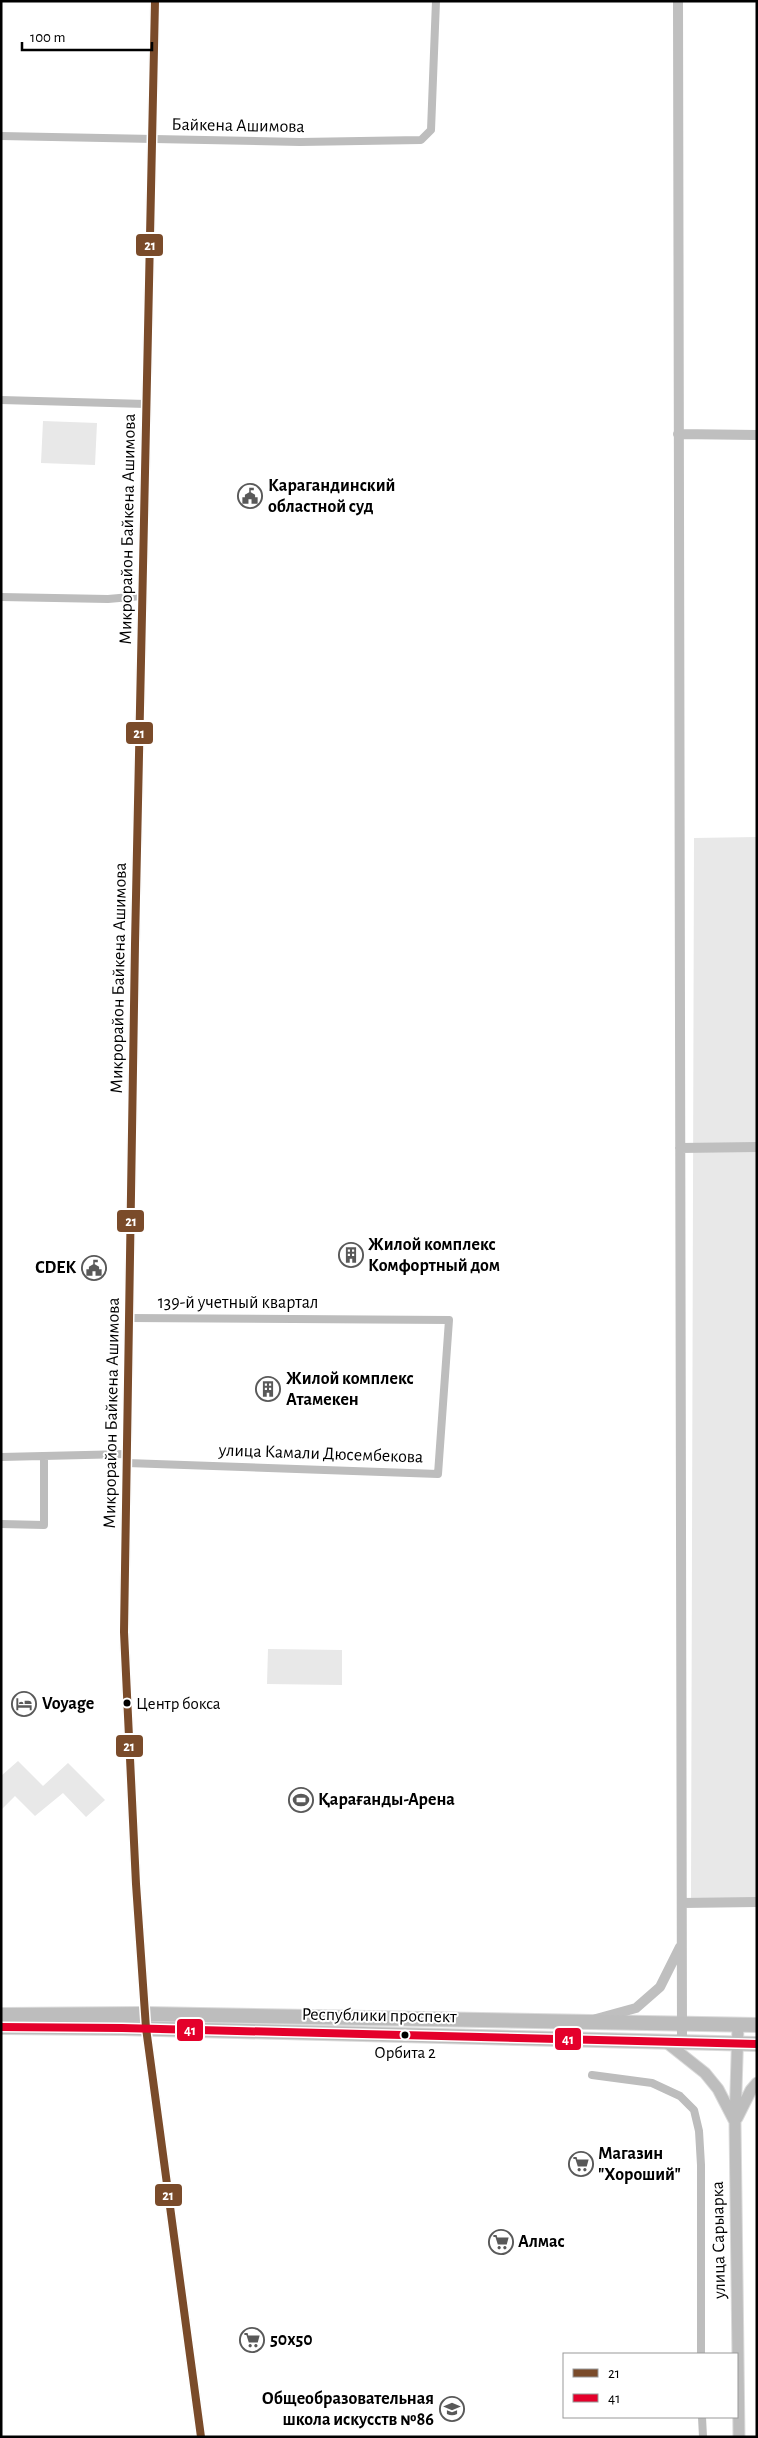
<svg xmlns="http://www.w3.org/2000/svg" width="758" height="2438" font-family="'Alegreya Sans',sans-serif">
  <rect width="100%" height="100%" fill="#fff"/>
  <!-- green -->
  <path fill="#e8e8e8" d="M 43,421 L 97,423 L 95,465 L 41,463 Z
    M 757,837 L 757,1900 L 691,1898 L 694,838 Z
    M 268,1649 L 342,1650 L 342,1685 L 267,1684 Z
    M 18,1761 L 43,1786 L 68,1763 L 105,1800 L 86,1817 L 63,1793 L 35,1816 L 15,1796 L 1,1810 L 1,1776 Z"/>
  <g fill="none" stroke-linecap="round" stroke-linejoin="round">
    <defs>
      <path id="primary" d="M 738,2026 L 735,2122 L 739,2437
        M 666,2042 L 705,2073 L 718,2089 L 734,2120
        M 737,2118 L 751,2090 L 757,2083"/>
      <path id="highway" d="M 1,2015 L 145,2014 L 757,2025
        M 1,2027 L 122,2028 L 757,2044"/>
    </defs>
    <!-- primary casing -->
    <use href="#primary" stroke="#dbdbdb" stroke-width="13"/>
    <!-- highway casing -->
    <use href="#highway" stroke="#dbdbdb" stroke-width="16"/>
    <!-- street -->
    <path stroke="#bdbdbd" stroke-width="8" d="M 1,136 L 300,142 L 421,140 L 431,130 L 436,1
      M 1,400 L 146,404
      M 1,597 L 108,599 L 142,596
      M 1,1457 L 127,1454
      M 127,1463 L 438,1474 L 449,1320 L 129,1318
      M 1,1524 L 44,1525 L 44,1457
      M 592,2075 L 652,2083 L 680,2096 L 694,2110 L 699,2131 L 701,2165 L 701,2354
      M 702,2417 L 703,2437"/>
    <!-- secondary -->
    <path stroke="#bfbfbf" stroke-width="10" d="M 155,1 L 135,944 L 124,1632 L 136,1884 L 146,2028 L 201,2437
      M 678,1 L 682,2042
      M 678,434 L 757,435
      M 680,1148 L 757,1147
      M 682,1903 L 757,1902
      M 596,2019 L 636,2008 L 660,1987 L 680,1947"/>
    <!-- primary -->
    <use href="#primary" stroke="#bdbdbd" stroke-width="11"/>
    <!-- highway -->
    <use href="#highway" stroke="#bdbdbd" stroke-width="14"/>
    <defs>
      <path id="bus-1" d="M 155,1 L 135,944 L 124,1632 L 136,1884 L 146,2028 L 201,2437"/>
      <path id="bus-2" d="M 1,2027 L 122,2028 L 757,2044"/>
    </defs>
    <!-- bus-1 casing -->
    <use href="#bus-1" stroke="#fff" stroke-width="11"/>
    <!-- bus-2 casing -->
    <use href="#bus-2" stroke="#fff" stroke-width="11"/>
    <!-- bus-1 -->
    <use href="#bus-1" stroke="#7a4b2a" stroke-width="8"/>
    <!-- bus-2 -->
    <use href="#bus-2" stroke="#e4002b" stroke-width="8"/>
  </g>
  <!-- icons -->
  <defs>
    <symbol id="civic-ring" viewBox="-11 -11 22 22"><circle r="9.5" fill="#fff" stroke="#595959" stroke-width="1.5"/><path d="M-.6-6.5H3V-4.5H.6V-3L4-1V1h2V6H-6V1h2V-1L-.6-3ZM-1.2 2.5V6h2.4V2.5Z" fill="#595959"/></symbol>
    <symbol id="building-ring" viewBox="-11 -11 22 22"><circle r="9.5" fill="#fff" stroke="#595959" stroke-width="1.5"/><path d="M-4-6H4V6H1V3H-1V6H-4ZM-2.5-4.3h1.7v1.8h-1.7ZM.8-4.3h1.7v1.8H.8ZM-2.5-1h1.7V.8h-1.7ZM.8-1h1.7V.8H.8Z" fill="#595959"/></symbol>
    <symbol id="hotel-ring" viewBox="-11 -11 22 22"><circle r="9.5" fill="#fff" stroke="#595959" stroke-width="1.5"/><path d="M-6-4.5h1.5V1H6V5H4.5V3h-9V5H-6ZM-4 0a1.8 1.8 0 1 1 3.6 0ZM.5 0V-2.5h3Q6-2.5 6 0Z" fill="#595959"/></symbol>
    <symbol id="stadium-ring" viewBox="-11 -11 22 22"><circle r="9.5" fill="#fff" stroke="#595959" stroke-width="1.5"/><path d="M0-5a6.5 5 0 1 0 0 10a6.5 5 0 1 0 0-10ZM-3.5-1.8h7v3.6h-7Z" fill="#595959"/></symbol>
    <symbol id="supermarket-ring" viewBox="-11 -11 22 22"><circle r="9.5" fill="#fff" stroke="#595959" stroke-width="1.5"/><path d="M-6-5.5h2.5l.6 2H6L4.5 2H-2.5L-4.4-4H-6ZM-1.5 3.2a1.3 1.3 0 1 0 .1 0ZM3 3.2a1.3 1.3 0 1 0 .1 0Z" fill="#595959"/></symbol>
    <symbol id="school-ring" viewBox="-11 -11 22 22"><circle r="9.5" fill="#fff" stroke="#595959" stroke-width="1.5"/><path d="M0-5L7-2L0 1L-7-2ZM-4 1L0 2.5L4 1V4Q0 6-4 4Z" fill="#595959"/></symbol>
  </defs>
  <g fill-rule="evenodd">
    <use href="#civic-ring" x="236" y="482" width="28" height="28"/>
    <use href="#building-ring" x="337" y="1241" width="28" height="28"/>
    <use href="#civic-ring" x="80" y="1254" width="28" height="28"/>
    <use href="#building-ring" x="254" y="1375" width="28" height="28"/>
    <use href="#hotel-ring" x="10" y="1690" width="28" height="28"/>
    <use href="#stadium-ring" x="287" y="1786" width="28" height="28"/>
    <use href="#supermarket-ring" x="567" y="2150" width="28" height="28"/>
    <use href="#supermarket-ring" x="487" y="2228" width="28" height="28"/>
    <use href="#supermarket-ring" x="238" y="2326" width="28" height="28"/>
    <use href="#school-ring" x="438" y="2395" width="28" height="28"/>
  </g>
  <!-- markers -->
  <g fill="#000" stroke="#fff" stroke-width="2">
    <circle cx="127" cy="1703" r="4.5"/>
    <circle cx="405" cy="2035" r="4.5"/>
  </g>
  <g text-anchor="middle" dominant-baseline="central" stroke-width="4" stroke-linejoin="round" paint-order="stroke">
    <!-- bus labels -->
    <g font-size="17" fill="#000" stroke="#fff" text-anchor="start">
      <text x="136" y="1703">Центр бокса</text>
      <text x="405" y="2052" text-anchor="middle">Орбита 2</text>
    </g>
    <!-- street labels -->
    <g font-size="18" fill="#000" stroke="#fff">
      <text transform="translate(238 126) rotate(1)">Байкена Ашимова</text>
      <text transform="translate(128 529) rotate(-89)">Микрорайон Байкена Ашимова</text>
      <text transform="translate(119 978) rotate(-89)">Микрорайон Байкена Ашимова</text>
      <text x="238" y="1303">139-й учетный квартал</text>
      <text transform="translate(112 1413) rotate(-89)">Микрорайон Байкена Ашимова</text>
      <text transform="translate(321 1454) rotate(2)">улица Камали Дюсембекова</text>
      <text transform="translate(379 2016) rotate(1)">Республики проспект</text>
      <text transform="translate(719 2240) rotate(-91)">улица Сарыарка</text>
    </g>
    <!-- poi labels -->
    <g font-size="18" font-weight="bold" fill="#000" stroke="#fff" text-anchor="start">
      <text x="268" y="486">Карагандинский<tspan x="268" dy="21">областной суд</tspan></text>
      <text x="368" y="1245">Жилой комплекс<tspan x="368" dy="21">Комфортный дом</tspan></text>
      <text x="76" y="1268" text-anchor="end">CDEK</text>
      <text x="286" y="1379">Жилой комплекс<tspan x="286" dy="21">Атамекен</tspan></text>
      <text x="42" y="1704">Voyage</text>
      <text x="318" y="1800">Қарағанды-Арена</text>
      <text x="598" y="2154">Магазин<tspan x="598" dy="21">"Хороший"</tspan></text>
      <text x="518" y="2242">Алмас</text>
      <text x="270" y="2340">50х50</text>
      <text x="434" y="2399" text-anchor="end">Общеобразовательная<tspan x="434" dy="21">школа искусств №86</tspan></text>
    </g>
  </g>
  <g stroke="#fff" stroke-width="2">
    <rect x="135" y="233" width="29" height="24" rx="5" fill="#7a4b2a"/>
    <rect x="125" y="721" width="29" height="24" rx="5" fill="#7a4b2a"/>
    <rect x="116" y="1209" width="29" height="24" rx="5" fill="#7a4b2a"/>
    <rect x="115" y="1734" width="29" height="24" rx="5" fill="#7a4b2a"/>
    <rect x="176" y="2018" width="28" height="24" rx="5" fill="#e4002b"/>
    <rect x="554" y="2027" width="28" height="24" rx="5" fill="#e4002b"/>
    <rect x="154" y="2183" width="29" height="24" rx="5" fill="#7a4b2a"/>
  </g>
  <g font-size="14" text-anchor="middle" font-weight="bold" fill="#fff">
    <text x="150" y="250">21</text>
    <text x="139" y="738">21</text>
    <text x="131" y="1226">21</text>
    <text x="129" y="1751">21</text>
    <text x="190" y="2035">41</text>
    <text x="568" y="2044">41</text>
    <text x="168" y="2200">21</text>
  </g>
  <!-- border -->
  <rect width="758" height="2438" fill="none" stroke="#000000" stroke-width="5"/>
  <!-- legend -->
  <rect x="563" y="2353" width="175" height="65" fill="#ffffff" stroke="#999999"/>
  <rect x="573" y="2369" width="25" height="8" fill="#7a4b2a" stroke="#999999"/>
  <text x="608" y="2378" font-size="15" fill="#000000">21</text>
  <rect x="573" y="2394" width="25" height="8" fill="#e4002b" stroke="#999999"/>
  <text x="608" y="2403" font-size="15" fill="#000000">41</text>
  <!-- scale -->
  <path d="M22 42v8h130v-8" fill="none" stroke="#000000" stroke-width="2.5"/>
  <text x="30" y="42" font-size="15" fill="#000000" stroke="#ffffff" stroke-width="4" paint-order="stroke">100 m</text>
</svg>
